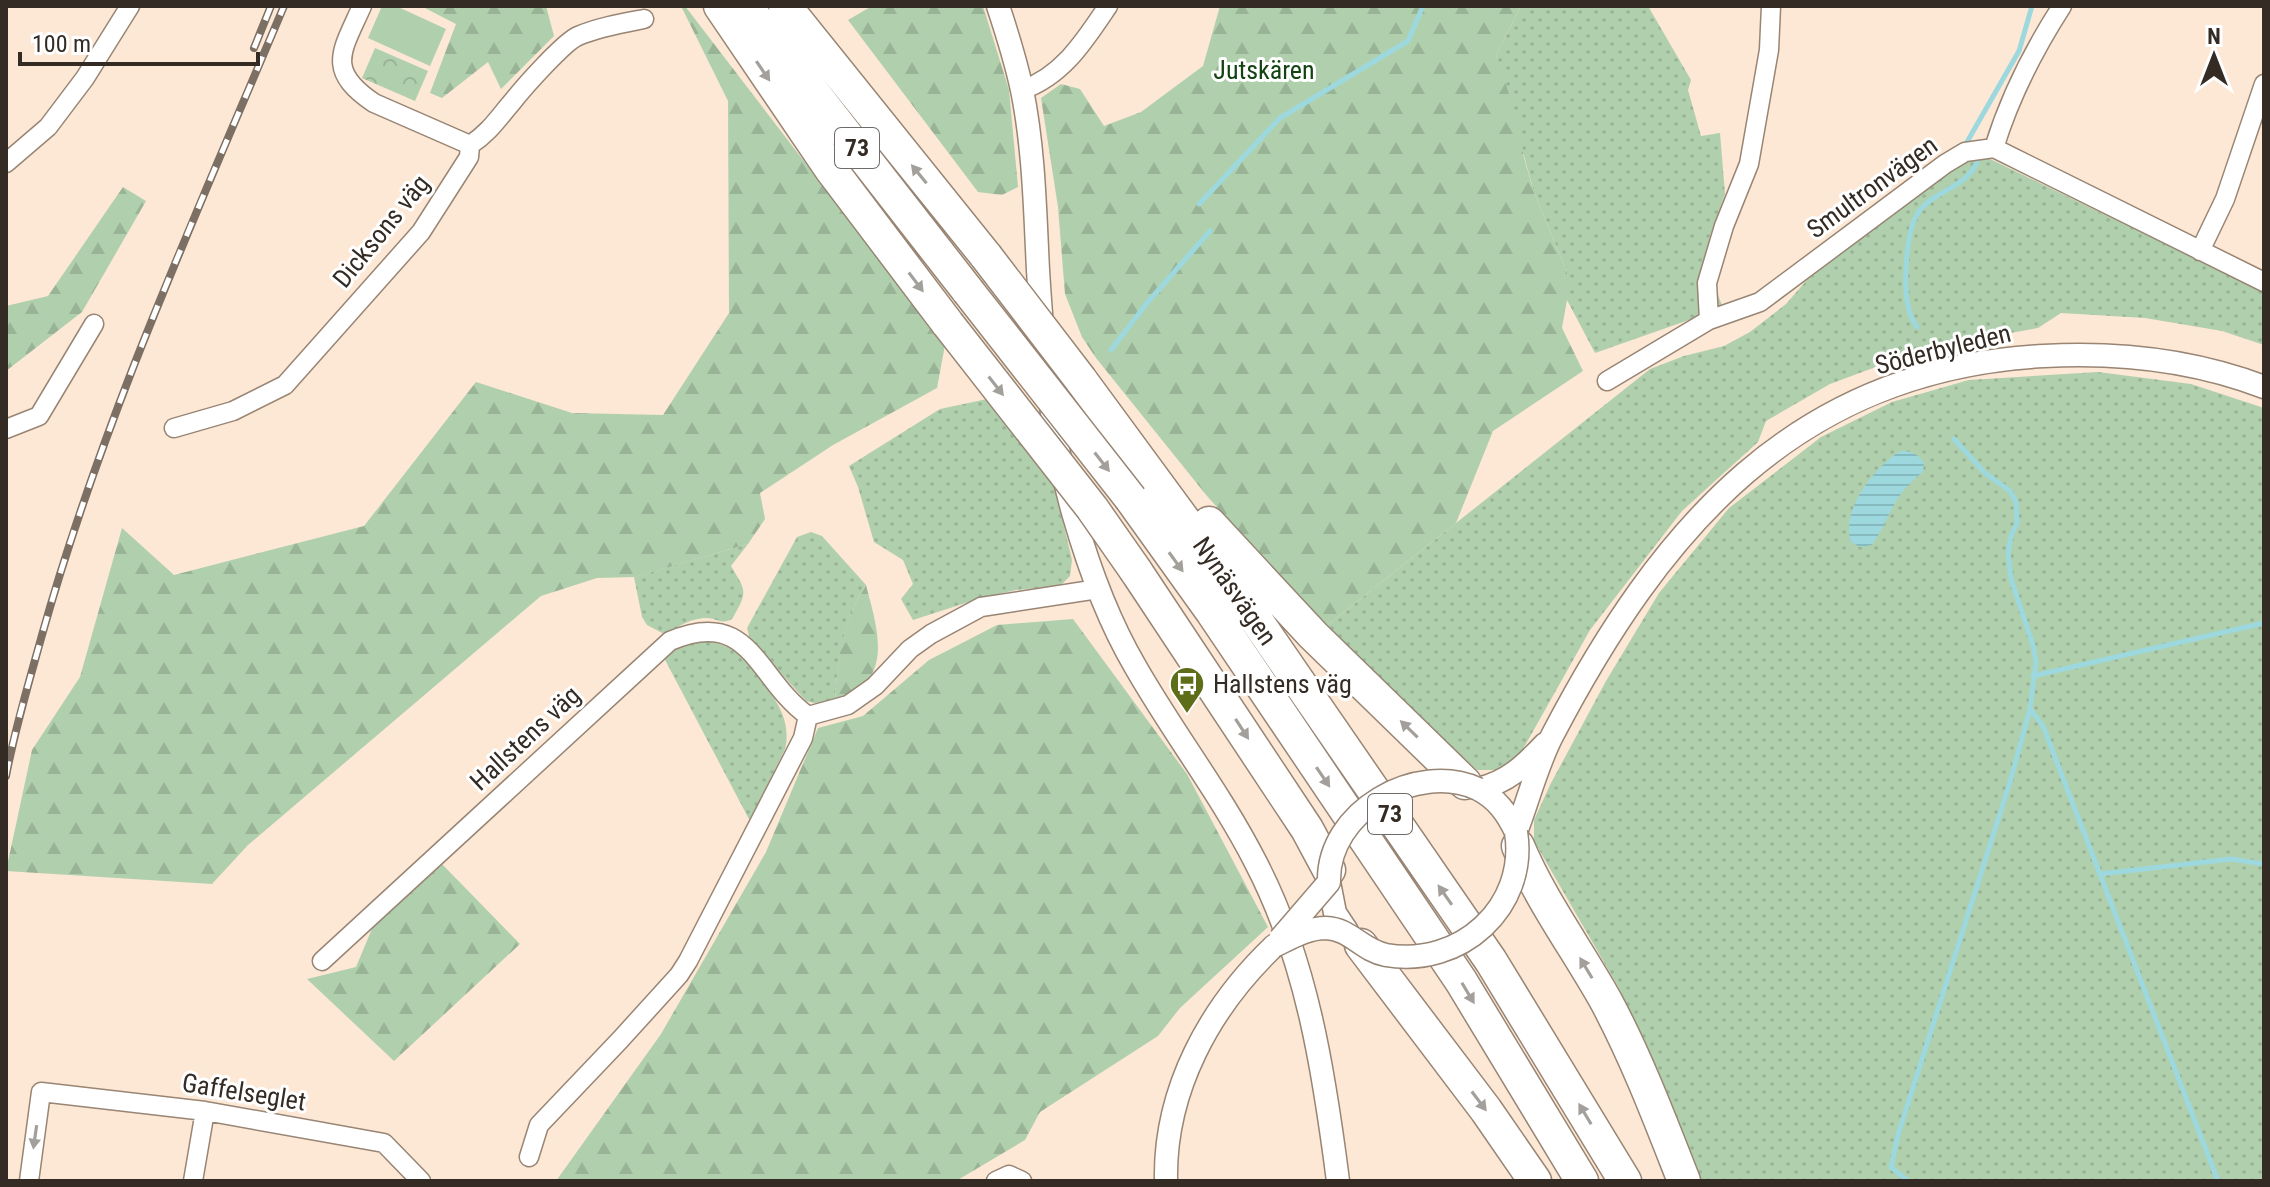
<svg xmlns="http://www.w3.org/2000/svg" width="2270" height="1187" font-family="'Roboto Condensed',sans-serif">
  <defs>
    <pattern id="grass-dots" width="8" height="8" patternUnits="userSpaceOnUse" patternTransform="scale(2)"><rect width="8" height="8" fill="#b0d0ad"/><path d="M2 2h.1M6 6h.1" fill="none" stroke="#98b395" stroke-width="1.8" stroke-linecap="round"/></pattern>
    <pattern id="forest-firs" width="22" height="20" patternUnits="userSpaceOnUse" patternTransform="scale(2)"><rect width="22" height="20" fill="#b0d0ad"/><path d="M5 1l3.5 6h-7zM16 11l3.5 6h-7z" fill="#98b395"/></pattern>
    <pattern id="park-crowns" width="20" height="18" patternUnits="userSpaceOnUse" patternTransform="scale(2)"><rect width="20" height="18" fill="#b0d0ad"/><path d="M2 6a3 3 0 1 1 6 0M12 15a3 3 0 1 1 6 0" fill="none" stroke="#98b395"/></pattern>
    <pattern id="water-rules" width="6" height="5" patternUnits="userSpaceOnUse" patternTransform="scale(2)"><rect width="6" height="5" fill="#9cd8de"/><path d="M0 2.5h6" fill="none" stroke="#87babe"/></pattern>
  </defs>
  <rect width="100%" height="100%" fill="#fde7d5"/>
  <!-- grass -->
  <path fill="url(#grass-dots)" d="M 1521,6 L 1648,6 L 1691,80 L 1688,90 L 1701,136 L 1720,133 L 1725,194 L 1709,239 L 1714,285 L 1723,308 L 1595,353 L 1567,300 L 1567,272 L 1534,192 L 1496,55 Z
    M 1986,157 L 2264,292 L 2264,345 L 2222,331 L 2145,318 L 2061,313 L 2038,328 L 1950,344 L 1900,358 L 1830,384 L 1766,421 L 1758,442 L 1682,511 L 1590,630 L 1519,756 L 1500,770 L 1477,770 L 1400,702 L 1325,627 L 1650,369 L 1684,356 L 1724,346 L 1750,332 L 1786,304 L 1806,281 L 1949,170 L 1965,159 Z
    M 2098,372 L 2191,384 L 2264,408 L 2264,1181 L 1696,1181 L 1620,990 L 1534,841 L 1534,820 L 1550,785 L 1606,681 L 1659,593 L 1729,508 L 1821,437 L 1892,402 L 1969,380 Z
    M 992,398 L 1051,471 L 1072,560 L 1070,576 L 1060,586 L 1016,590 L 981,598 L 913,620 L 901,599 L 913,584 L 903,560 L 874,542 L 858,487 L 849,466 L 940,409 Z
    M 811,532 L 822,536 L 866,585 C 843,620 837,662 835,704 L 818,704 L 806,701 L 750,639 L 747,628 L 797,537 Z
    M 748,544 L 731,566 C 743,587 749,590 736,612 C 733,617 733,620 727,621 C 720,623 714,618 707,618 C 691,618 678,626 666,635 L 647,625 L 642,617 L 634,577 Z
    M 705,641 C 717,643 731,646 741,655 C 747,660 752,668 757,675 C 775,698 792,719 785,749 L 750,821 L 663,656 L 684,644 Z"/>
  <!-- forest -->
  <path fill="url(#forest-firs)" d="M 421,6 L 546,6 L 554,36 L 501,89 L 488,62 L 442,98 L 430,93 L 456,24 Z
    M 681,6 L 685,6 L 945,345 L 937,388 L 833,445 L 760,493 L 765,519 L 748,544 L 635,577 L 597,578 L 541,596 L 248,845 L 212,884 L 6,871 L 32,750 L 80,677 L 122,528 L 174,575 L 364,526 L 476,382 L 572,413 L 663,415 L 729,313 L 728,101 Z
    M 872,6 L 983,6 L 1009,90 L 1018,187 L 1002,195 L 978,192 L 848,20 Z
    M 1220,6 L 1521,6 L 1496,55 L 1517,118 L 1524,158 L 1534,192 L 1567,272 L 1567,300 L 1562,328 L 1583,371 L 1493,431 L 1456,523 L 1325,627 L 1207,496 L 1096,358 L 1082,337 L 1065,294 L 1058,207 L 1041,98 L 1061,84 L 1080,89 L 1104,126 L 1141,112 L 1203,66 Z
    M 123,187 L 146,201 L 82,312 L 6,371 L 6,306 L 48,296 Z
    M 866,585 C 873,613 889,658 866,682 C 858,691 845,697 835,703 C 837,660 842,622 866,585 Z
    M 1073,619 L 1187,774 L 1268,927 L 1180,1008 L 1158,1036 L 1040,1112 L 1025,1140 L 956,1181 L 556,1181 L 661,1034 L 766,852 L 818,728 L 863,716 L 929,660 L 997,625 Z
    M 440,862 L 520,944 L 394,1061 L 307,979 L 356,967 L 374,924 Z"/>
  <!-- park -->
  <path fill="url(#park-crowns)" d="M 375,48 L 428,71 L 415,101 L 362,78 Z"/>
  <!-- garden -->
  <path fill="#b0d0ad" d="M 382,6 L 396,6 L 446,29 L 430,66 L 368,38 Z"/>
  <!-- water -->
  <path fill="url(#water-rules)" d="M 1900,451 C 1912,451 1917,453 1924,463 L 1923,472 C 1892,495 1892,516 1872,545 L 1860,547 L 1851,542 C 1840,510 1875,467 1900,451 Z"/>
  <g fill="none" stroke-linecap="round" stroke-linejoin="round">
    <!-- stream -->
    <path stroke="#9cd8de" stroke-width="5" d="M 1967,142 L 2019,51 L 2032,6
      M 1199,204 L 1280,118 L 1408,41 L 1423,6
      M 1917,327 C 1914,322 1910,316 1909,310 C 1903,288 1905,228 1920,210 C 1936,190 1967,187 1977,162
      M 1111,350 L 1147,303 L 1210,231
      M 2033,676 L 2264,623
      M 2030,709 L 2043,726 L 2218,1181
      M 2100,874 L 2231,859 L 2264,864
      M 1908,1181 L 1891,1167 L 1898,1135 L 2010,782 L 2030,709 L 2036,662 L 2033,645 L 2011,579 L 2008,553 L 2011,536 L 2017,523 L 2016,502 L 2010,491 L 1985,473 L 1954,439"/>
    <defs>
      <path id="minor" d="M 362,6 C 342,51 325,70 374,103 L 470,145
        M 1022,90 C 1063,76 1085,40 1108,6
        M 1994,148 C 2010,96 2033,51 2062,6
        M 6,163 L 48,127 L 85,78 L 130,6
        M 2200,251 L 2225,199 L 2264,84
        M 1709,320 L 1707,283 L 1724,226 L 1749,164 L 1769,50 L 1771,6
        M 1607,381 L 1709,320 L 1760,302 L 1945,164 L 1965,152 L 1994,148 L 2264,282
        M 174,428 L 233,411 L 285,385 L 421,232 L 469,157 L 470,145 C 489,133 499,117 513,101 C 524,87 564,42 578,36 C 599,27 623,23 644,19
        M 6,429 L 39,416 L 94,324
        M 322,961 L 670,641 C 751,606 756,679 808,716
        M 529,1157 L 539,1125 L 620,1040 L 679,975 L 688,961 L 803,738 L 808,716 L 848,705 L 875,686 L 910,649 L 931,634 L 981,607 L 1098,589
        M 29,1181 L 41,1092 L 205,1111 L 384,1143 L 421,1181
        M 193,1181 L 205,1111
        M 996,1181 L 1009,1175 L 1022,1181"/>
      <path id="tertiary" d="M 998,6 C 1007,33 1016,62 1022,90 C 1034,149 1035,210 1038,270 C 1043,352 1051,437 1074,516 C 1089,568 1108,620 1135,666 C 1173,733 1221,794 1256,863 C 1307,961 1324,1072 1338,1181
        M 1478,789 C 1508,782 1524,766 1545,744
        M 1478,789 C 1497,799 1507,813 1516,832
        M 1516,832 C 1528,801 1537,765 1552,736 C 1660,529 1795,369 2044,356 C 2119,352 2193,360 2264,387
        M 1329,882 L 1335,913 L 1347,931
        M 1166,1181 C 1164,1090 1210,1007 1274,946"/>
      <path id="motorway" d="M 720,6 L 830,168 L 948,324
        M 746,6 L 968,291
        M 785,6 L 986,256
        M 1081,380 L 1239,595 L 1491,961 L 1625,1181
        M 1131,499 L 1212,612 L 1461,981 L 1582,1181
        M 1209,523 L 1313,635 L 1465,783
        M 1136,571 L 1307,829 L 1329,870
        M 1518,846 C 1541,901 1577,949 1606,1001 C 1637,1059 1660,1120 1684,1181
        M 1361,945 L 1486,1110 L 1535,1181"/>
    </defs>
    <!-- minor casing -->
    <use href="#minor" stroke="#988574" stroke-width="21"/>
    <!-- tertiary casing -->
    <use href="#tertiary" stroke="#988574" stroke-width="25"/>
    <!-- motorway casing -->
    <use href="#motorway" stroke="#988574" stroke-width="35"/>
    <!-- minor -->
    <use href="#minor" stroke="#fff" stroke-width="18"/>
    <!-- tertiary -->
    <use href="#tertiary" stroke="#fff" stroke-width="22"/>
    <!-- motorway -->
    <use href="#motorway" stroke="#fff" stroke-width="32"/>
    <defs>
      <path id="rail" d="M 254,48 L 271,6
        M 6,776 C 15,728 29,682 42,635 C 103,418 197,213 284,6"/>
    </defs>
    <!-- rail casing -->
    <use href="#rail" stroke="#7c6f64" stroke-width="8"/>
    <!-- rail -->
    <use href="#rail" stroke="#fff" stroke-width="5" stroke-dasharray="15" stroke-linecap="butt"/>
    <defs>
      <path id="tertiary-bridge" d="M 1280,939 L 1329,882 C 1327,811 1417,761 1478,789
        M 1274,946 C 1291,938 1307,928 1326,928 C 1351,929 1361,950 1386,955 C 1460,968 1528,907 1516,832"/>
      <path id="motorway-bridge" d="M 986,256 L 1081,380
        M 968,291 L 1131,499
        M 948,324 L 1092,508 L 1136,571"/>
    </defs>
    <!-- tertiary-bridge casing -->
    <use href="#tertiary-bridge" stroke="#988574" stroke-width="25" stroke-linecap="butt"/>
    <!-- motorway-bridge casing -->
    <use href="#motorway-bridge" stroke="#988574" stroke-width="35" stroke-linecap="butt"/>
    <!-- tertiary-bridge -->
    <use href="#tertiary-bridge" stroke="#fff" stroke-width="22"/>
    <!-- motorway-bridge -->
    <use href="#motorway-bridge" stroke="#fff" stroke-width="32"/>
  </g>
  <!-- one-way arrows -->
  <defs><path id="oneway-solid" d="M-6-.8H1V-3.2L6.5 0L1 3.2V.8H-6Z" transform="scale(2)"/></defs>
  <g fill="#a3a09c">
    <use href="#oneway-solid" transform="translate(763 71) rotate(56)"/>
    <use href="#oneway-solid" transform="translate(919 174) rotate(-129)"/>
    <use href="#oneway-solid" transform="translate(916 282) rotate(53)"/>
    <use href="#oneway-solid" transform="translate(996 386) rotate(52)"/>
    <use href="#oneway-solid" transform="translate(1102 462) rotate(52)"/>
    <use href="#oneway-solid" transform="translate(1176 562) rotate(54)"/>
    <use href="#oneway-solid" transform="translate(1242 729) rotate(57)"/>
    <use href="#oneway-solid" transform="translate(1409 729) rotate(-136)"/>
    <use href="#oneway-solid" transform="translate(1323 777) rotate(56)"/>
    <use href="#oneway-solid" transform="translate(1445 895) rotate(-125)"/>
    <use href="#oneway-solid" transform="translate(1586 968) rotate(-121)"/>
    <use href="#oneway-solid" transform="translate(1468 993) rotate(59)"/>
    <use href="#oneway-solid" transform="translate(1479 1101) rotate(53)"/>
    <use href="#oneway-solid" transform="translate(1585 1114) rotate(-121)"/>
    <use href="#oneway-solid" transform="translate(35 1137) rotate(98)"/>
  </g>
  <!-- icons -->
  <defs>
    <symbol id="bus-pin" viewBox="-11 -11 22 30"><path d="M0 17L-7.5 6A9.5 9.5 0 1 1 7.5 6Z" fill="#5d6d18" stroke="#fff"/><path d="M-5-6H5V4H4V6H2V4H-2V6H-4V4H-5ZM-3.5-4V0h7V-4ZM-3.5 1.2v1.5H-2V1.2ZM2 1.2v1.5H3.5V1.2Z" fill="#fff"/></symbol>
  </defs>
  <g fill-rule="evenodd">
    <use href="#bus-pin" x="1167" y="664" width="40" height="54"/>
  </g>
  <g text-anchor="middle" dominant-baseline="central" stroke-width="6" stroke-linejoin="round" paint-order="stroke">
    <!-- shield labels -->
    <g fill="#fff" stroke="#706b66" stroke-width="2">
      <rect x="835" y="128" width="44" height="40" rx="6"/>
      <rect x="1368" y="794" width="44" height="40" rx="6"/>
    </g>
    <g font-size="24" font-weight="bold" fill="#332b24">
      <text x="857" y="148">73</text>
      <text x="1390" y="814">73</text>
    </g>
    <!-- park labels -->
    <g font-size="26" fill="#144313" stroke="#fff">
      <text x="1264" y="70">Jutskären</text>
    </g>
    <!-- street labels -->
    <g font-size="26" fill="#332b24" stroke="#fff">
      <text transform="translate(1872 187) rotate(-36)">Smultronvägen</text>
      <text transform="translate(381 231) rotate(-51)">Dicksons väg</text>
      <text transform="translate(1943 349) rotate(-14)">Söderbyleden</text>
      <text transform="translate(1235 591) rotate(55)">Nynäsvägen</text>
      <text transform="translate(525 738) rotate(-43)">Hallstens väg</text>
      <text transform="translate(244 1092) rotate(9)">Gaffelseglet</text>
    </g>
    <!-- poi labels -->
    <g font-size="26" fill="#332b24" stroke="#fff" text-anchor="start">
      <text x="1213" y="684">Hallstens väg</text>
    </g>
  </g>
  <!-- border -->
  <rect width="2270" height="1187" fill="none" stroke="#332b24" stroke-width="16"/>
  <!-- north arrow -->
  <g transform="translate(2214 56)" stroke="#ffffff" stroke-width="6" paint-order="stroke">
  <path d="M0-6L14 30L0 20L-14 30Z" fill="#332b24"/>
  <text y="-12" font-size="22" font-weight="bold" text-anchor="middle" fill="#332b24">N</text>
  </g>
  <!-- scale -->
  <path d="M20 52v12h238v-12" fill="none" stroke="#332b24" stroke-width="4"/>
  <text x="32" y="52" font-size="24" fill="#332b24" stroke="#ffffff" stroke-width="6" paint-order="stroke">100 m</text>
</svg>
